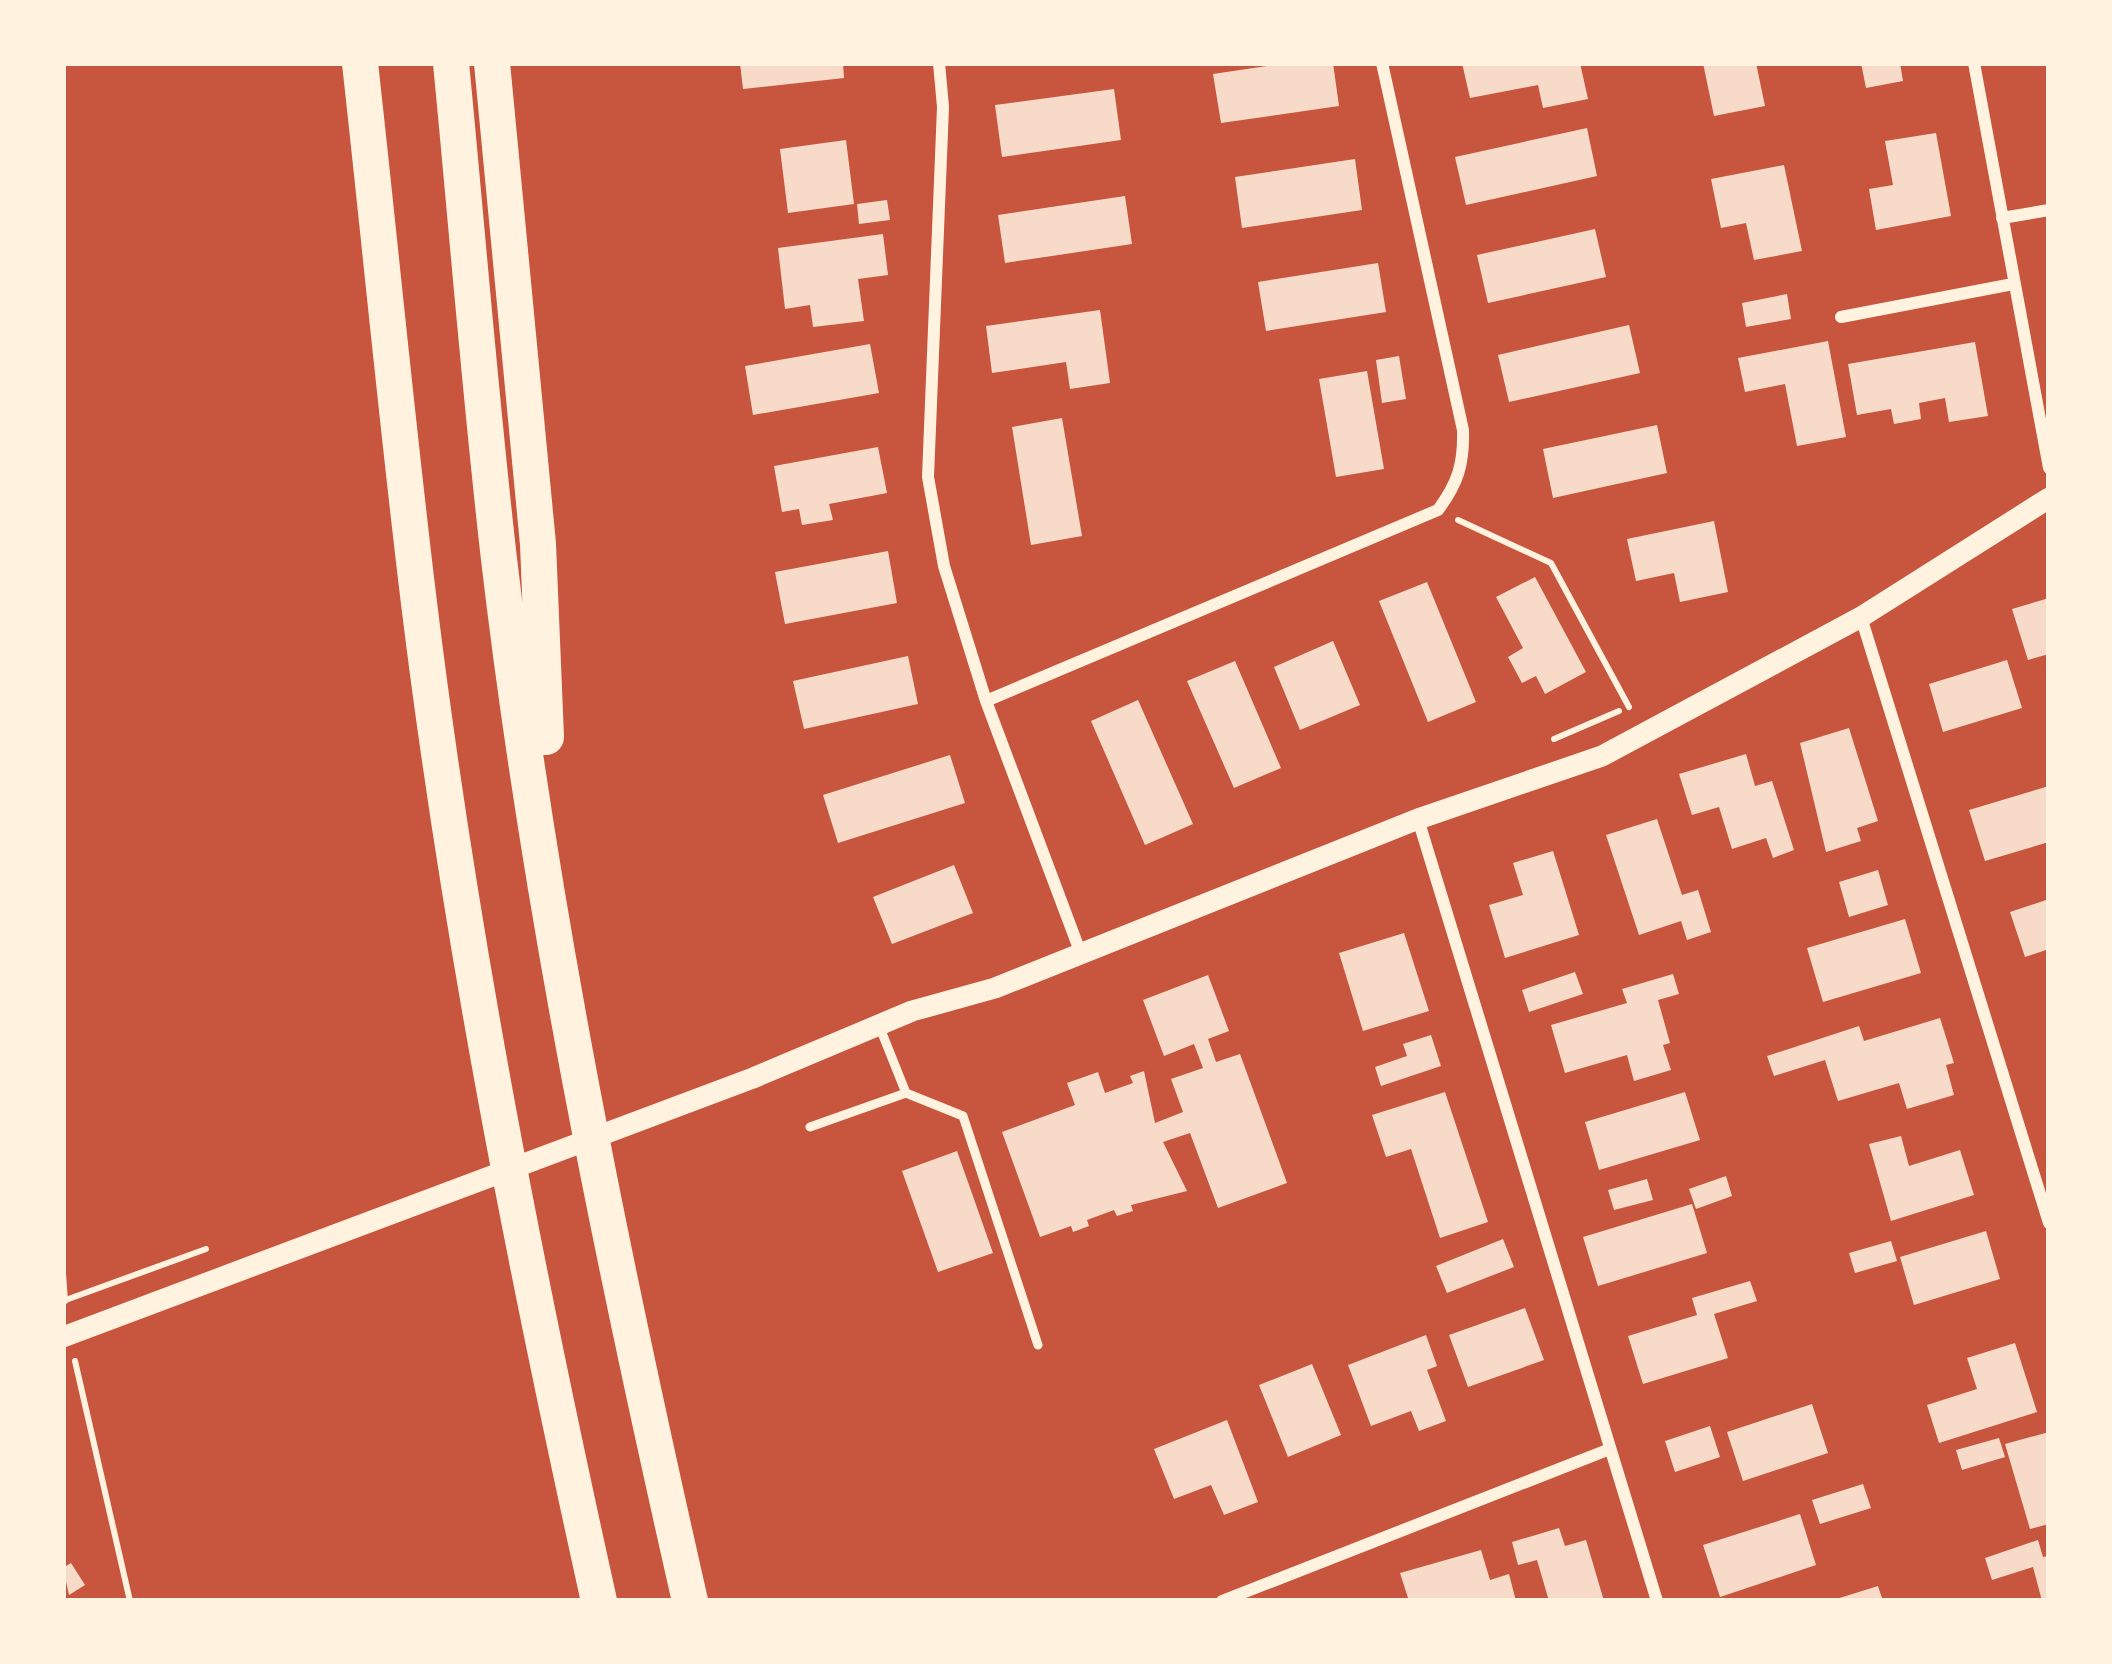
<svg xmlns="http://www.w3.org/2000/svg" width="2112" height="1664" font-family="Rubik,sans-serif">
  <rect width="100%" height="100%" fill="#c8553d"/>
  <!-- building -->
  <path fill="#f7dbc8" d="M 740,63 L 843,63 L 844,78 L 743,89 Z
    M 1287,63 L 1333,63 L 1339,106 L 1221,123 L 1213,74 Z
    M 1462,63 L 1580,63 L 1588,99 L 1543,108 L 1538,85 L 1470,98 Z
    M 1703,63 L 1756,63 L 1765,106 L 1714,116 Z
    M 1861,63 L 1900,63 L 1903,81 L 1866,88 Z
    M 1114,89 L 1121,140 L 1002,157 L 995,105 Z
    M 1587,128 L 1597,176 L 1466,205 L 1455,157 Z
    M 1936,133 L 1951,216 L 1876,230 L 1869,189 L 1893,185 L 1885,141 Z
    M 846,140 L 854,204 L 788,213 L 780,149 Z
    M 1355,159 L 1362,210 L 1242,228 L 1235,177 Z
    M 1784,165 L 1802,251 L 1754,260 L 1746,223 L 1721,228 L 1711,179 Z
    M 1125,196 L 1132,244 L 1005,263 L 998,215 Z
    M 887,200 L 890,220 L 859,224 L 857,204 Z
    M 1595,229 L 1606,277 L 1488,303 L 1477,255 Z
    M 883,234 L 888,275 L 858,279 L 864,321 L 813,327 L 810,305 L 785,309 L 778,248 Z
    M 1378,263 L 1386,312 L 1266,331 L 1258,282 Z
    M 1787,294 L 1791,319 L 1746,327 L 1742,303 Z
    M 1100,310 L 1110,383 L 1070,389 L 1066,362 L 992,373 L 986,326 Z
    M 1629,325 L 1640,373 L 1509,402 L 1498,355 Z
    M 1828,341 L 1846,437 L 1797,446 L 1785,384 L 1745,392 L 1738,358 Z
    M 1975,342 L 1988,416 L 1949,422 L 1945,398 L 1919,403 L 1921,419 L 1894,424 L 1891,409 L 1857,415 L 1848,364 Z
    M 870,344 L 879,393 L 753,415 L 745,366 Z
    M 1399,356 L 1406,399 L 1382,403 L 1376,360 Z
    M 1367,371 L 1384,469 L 1336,477 L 1319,379 Z
    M 1062,418 L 1082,536 L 1031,545 L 1012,427 Z
    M 1657,425 L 1667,473 L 1553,498 L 1543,449 Z
    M 878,447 L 887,493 L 829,504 L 833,520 L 802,525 L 799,509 L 782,512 L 774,466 Z
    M 1714,521 L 1728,592 L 1680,602 L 1674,573 L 1636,581 L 1627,539 Z
    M 888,551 L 897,603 L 785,624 L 775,572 Z
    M 1535,577 L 1586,672 L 1545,694 L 1536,676 L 1522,683 L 1508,657 L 1523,648 L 1496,597 Z
    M 1427,582 L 1476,702 L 1428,722 L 1379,601 Z
    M 2049,598 L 2049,654 L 2028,660 L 2012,609 Z
    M 1333,641 L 1360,705 L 1300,730 L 1274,667 Z
    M 908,656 L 918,704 L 804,729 L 793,681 Z
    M 2007,660 L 2022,708 L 1943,732 L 1929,684 Z
    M 1235,661 L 1281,768 L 1234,788 L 1187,681 Z
    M 1138,700 L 1193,824 L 1145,845 L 1091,721 Z
    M 1849,728 L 1878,821 L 1857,828 L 1861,841 L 1826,852 L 1800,743 Z
    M 1746,754 L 1755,786 L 1772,781 L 1794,850 L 1773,858 L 1766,838 L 1732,849 L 1719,807 L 1692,815 L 1679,774 Z
    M 950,755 L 965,803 L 838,843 L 823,795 Z
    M 2049,786 L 2049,842 L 1985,861 L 1969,810 Z
    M 1657,819 L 1682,895 L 1698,890 L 1711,932 L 1687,940 L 1681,921 L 1639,935 L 1606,835 Z
    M 1553,851 L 1579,935 L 1505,958 L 1489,905 L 1523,895 L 1513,863 Z
    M 954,865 L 973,913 L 892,944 L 873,897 Z
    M 1878,870 L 1888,905 L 1849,917 L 1839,882 Z
    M 2049,899 L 2049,949 L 2025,957 L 2010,912 Z
    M 1905,919 L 1921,973 L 1823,1002 L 1807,948 Z
    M 1404,933 L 1429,1011 L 1363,1031 L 1339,953 Z
    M 1575,972 L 1583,994 L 1529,1012 L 1522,990 Z
    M 1673,974 L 1679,994 L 1658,1000 L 1670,1043 L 1663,1045 L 1671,1070 L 1634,1081 L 1627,1055 L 1565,1073 L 1551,1025 L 1627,1003 L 1622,989 Z
    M 1208,975 L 1229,1031 L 1208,1039 L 1216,1062 L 1240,1054 L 1287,1183 L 1218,1208 L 1190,1133 L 1163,1142 L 1187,1191 L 1131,1205 L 1133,1211 L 1117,1216 L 1114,1210 L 1087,1220 L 1089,1226 L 1073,1232 L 1071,1226 L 1040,1237 L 1002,1132 L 1075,1105 L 1067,1083 L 1098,1072 L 1105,1093 L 1133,1083 L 1130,1076 L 1144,1071 L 1155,1123 L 1183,1112 L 1171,1079 L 1203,1068 L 1194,1044 L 1164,1056 L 1143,1000 Z
    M 1940,1018 L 1954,1063 L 1946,1065 L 1954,1095 L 1907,1109 L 1899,1083 L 1838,1101 L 1825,1060 L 1774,1076 L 1767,1056 L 1859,1026 L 1864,1041 Z
    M 1431,1035 L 1441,1066 L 1381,1086 L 1375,1067 L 1407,1056 L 1403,1044 Z
    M 1445,1092 L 1488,1222 L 1440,1238 L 1411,1149 L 1386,1157 L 1372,1115 Z
    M 1685,1092 L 1700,1140 L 1599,1170 L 1585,1122 Z
    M 1901,1136 L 1909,1166 L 1960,1150 L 1974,1195 L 1891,1221 L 1869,1144 Z
    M 957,1151 L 993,1253 L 938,1272 L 902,1171 Z
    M 1726,1176 L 1732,1196 L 1696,1209 L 1689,1189 Z
    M 1647,1179 L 1653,1200 L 1614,1210 L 1608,1190 Z
    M 1692,1204 L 1707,1253 L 1598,1286 L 1583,1237 Z
    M 1986,1231 L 2000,1279 L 1914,1305 L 1900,1257 Z
    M 1503,1239 L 1514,1267 L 1447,1293 L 1436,1266 Z
    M 1891,1241 L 1897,1261 L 1855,1273 L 1849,1253 Z
    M 1750,1281 L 1757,1301 L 1714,1314 L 1728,1358 L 1643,1384 L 1628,1336 L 1697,1315 L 1692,1298 Z
    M 1525,1308 L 1544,1360 L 1468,1387 L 1449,1335 Z
    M 1426,1335 L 1437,1366 L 1427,1370 L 1446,1421 L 1419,1431 L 1411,1411 L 1371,1426 L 1348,1365 Z
    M 2015,1343 L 2037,1412 L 1939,1443 L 1927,1405 L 1977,1389 L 1967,1358 Z
    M 1312,1364 L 1341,1435 L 1288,1457 L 1259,1385 Z
    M 1812,1404 L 1828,1453 L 1743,1481 L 1727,1432 Z
    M 1227,1420 L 1258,1502 L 1224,1515 L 1211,1485 L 1174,1499 L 1154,1449 Z
    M 1710,1426 L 1720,1457 L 1675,1472 L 1665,1441 Z
    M 2049,1432 L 2049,1524 L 2030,1529 L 2005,1444 Z
    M 1999,1438 L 2005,1457 L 1962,1470 L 1956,1450 Z
    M 1863,1484 L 1871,1508 L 1820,1524 L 1812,1500 Z
    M 1800,1514 L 1816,1565 L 1720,1597 L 1703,1545 Z
    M 1559,1528 L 1565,1546 L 1586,1540 L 1604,1601 L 1549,1601 L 1537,1560 L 1518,1565 L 1512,1542 Z
    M 2038,1540 L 2043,1557 L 2049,1556 L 2049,1601 L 2042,1601 L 2033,1567 L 1992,1580 L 1985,1558 Z
    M 1481,1550 L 1490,1580 L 1509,1574 L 1516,1601 L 1409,1601 L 1400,1573 Z
    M 71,1563 L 85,1585 L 69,1595 L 63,1568 Z
    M 1878,1586 L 1883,1601 L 1833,1601 L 1833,1600 Z"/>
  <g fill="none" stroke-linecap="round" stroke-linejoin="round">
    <!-- path -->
    <path stroke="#fff3e0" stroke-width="6" d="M 1458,520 L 1551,563 L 1629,707
      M 1554,739 L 1619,711
      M 63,1274 L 65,1301
      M 63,1301 L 206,1249
      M 75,1361 L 130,1601"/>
    <!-- service -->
    <path stroke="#fff3e0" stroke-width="9" d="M 880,1028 L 906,1093 L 963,1116 L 1038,1345
      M 810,1127 L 906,1093"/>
    <!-- minor -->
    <path stroke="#fff3e0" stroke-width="12" d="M 939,63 L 943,107 L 928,477 L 944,566 L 986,701 L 1081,954
      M 1974,63 L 2049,468
      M 2002,218 L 2049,210
      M 1841,317 L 2013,284
      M 1861,617 L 2049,1223
      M 986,701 L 1438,510 C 1458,483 1464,464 1463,430 L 1382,63
      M 1418,819 L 1657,1601
      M 1222,1601 L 1610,1449"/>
    <!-- tertiary -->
    <path stroke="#fff3e0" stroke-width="21" d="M 63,1337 L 753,1078 L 912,1011 L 995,988 L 1418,819 L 1602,756 L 1861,617 L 2049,498"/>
    <!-- motorway -->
    <path stroke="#fff3e0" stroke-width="36" d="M 360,63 C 380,243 397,423 419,603 C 460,938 526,1272 599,1601
      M 451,63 C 467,228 480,394 499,559 C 540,909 612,1258 690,1601
      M 492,63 L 538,544 L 546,737"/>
  </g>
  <!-- border -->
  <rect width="2112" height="1664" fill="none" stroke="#fff3e0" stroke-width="132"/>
</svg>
